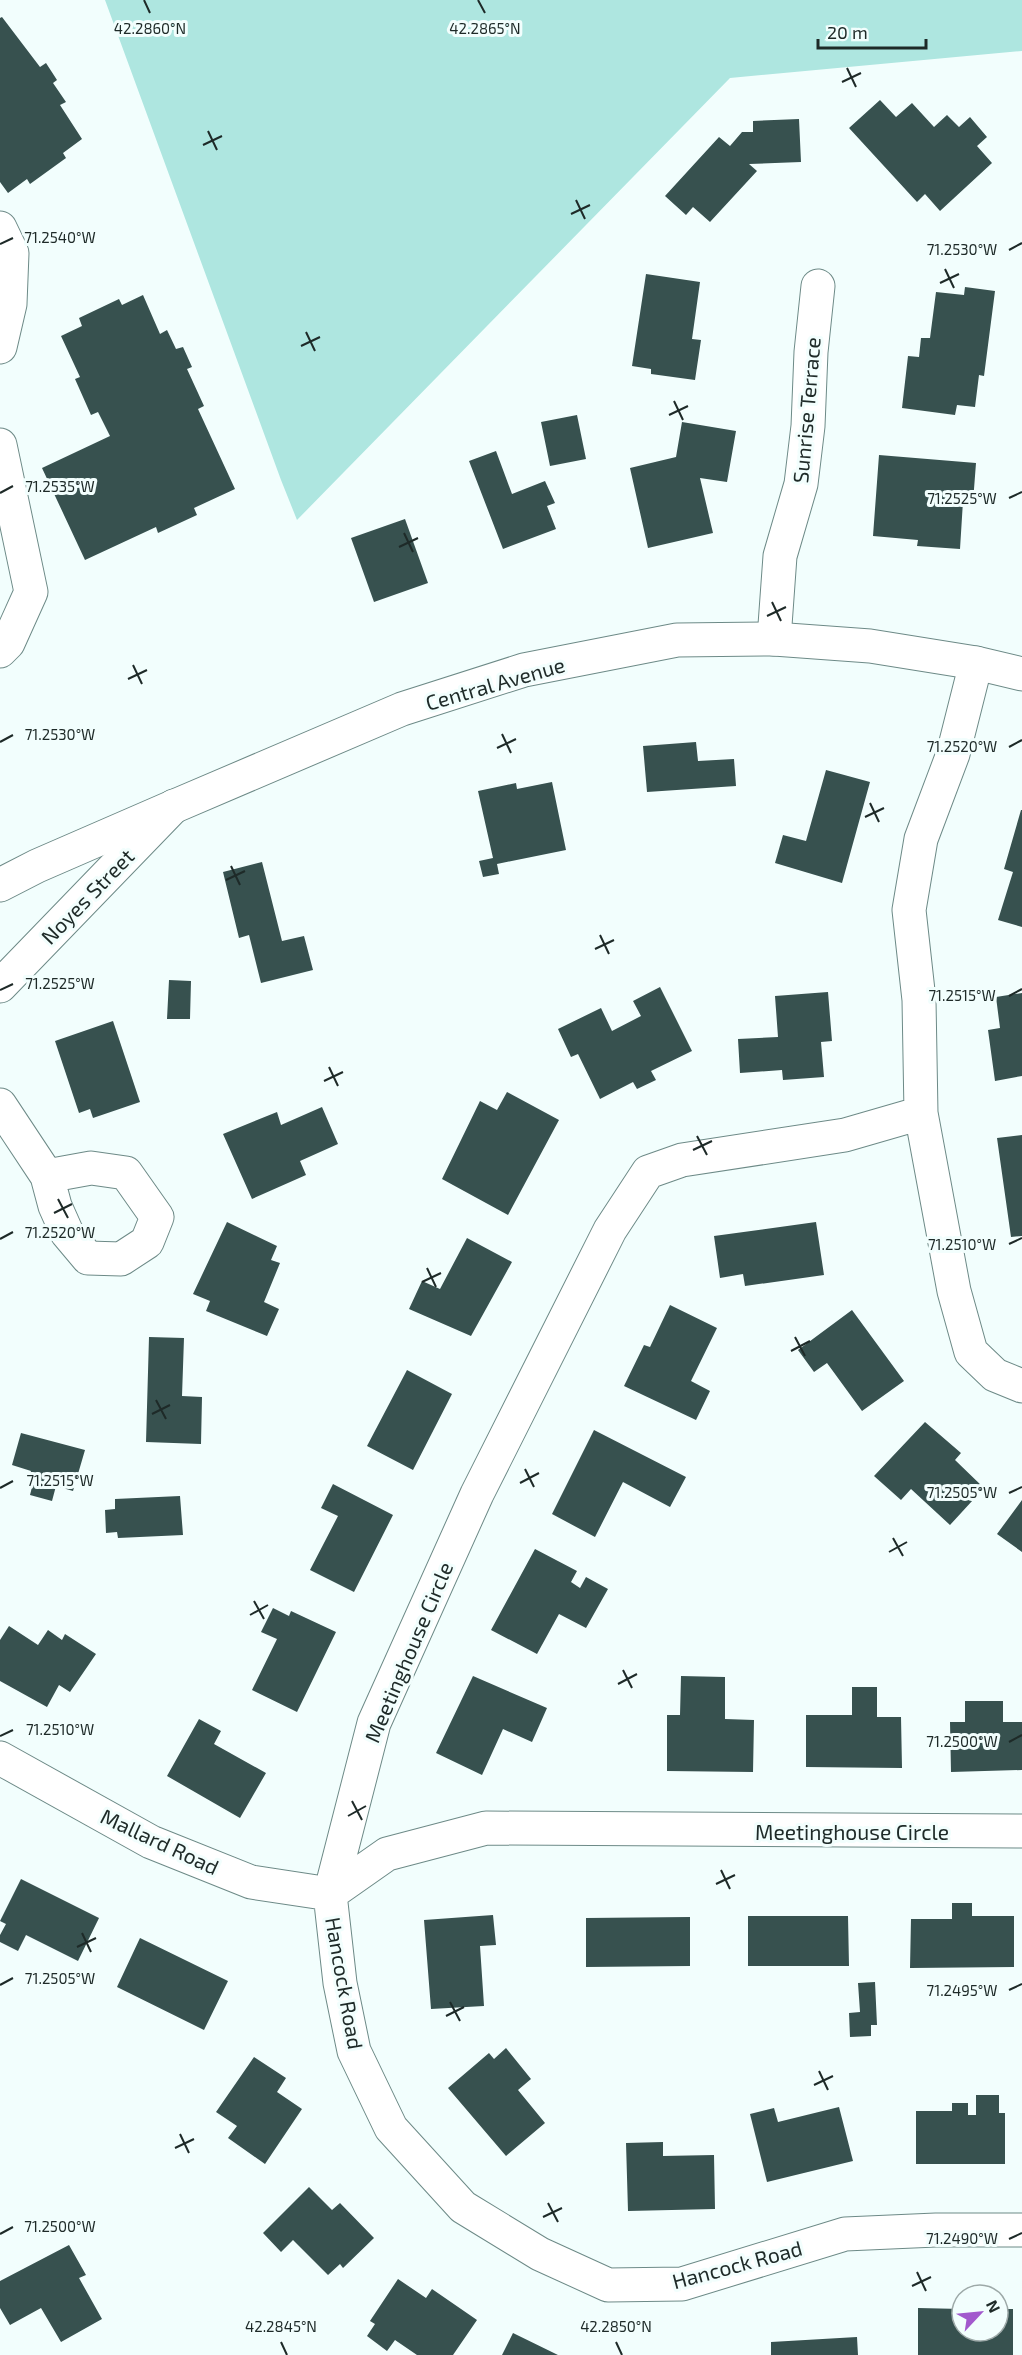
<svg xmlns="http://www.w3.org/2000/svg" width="1022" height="2355" font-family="'Exo 2',sans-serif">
  <rect width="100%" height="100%" fill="#f2fefd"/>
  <!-- green -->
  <path fill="#aee6e0" d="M 105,0 L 1022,0 L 1022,51 L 730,78 L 297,520 L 281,480 Z"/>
  <!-- building -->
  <path fill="#37514f" d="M 2,17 L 40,67 L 46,63 L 57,80 L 53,83 L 66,102 L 60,105 L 82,139 L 63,153 L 66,158 L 30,184 L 27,179 L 8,193 L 0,182 L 0,18 Z
    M 880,100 L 896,117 L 912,103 L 934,127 L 947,115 L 959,127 L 970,117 L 987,137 L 977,146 L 992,163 L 940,211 L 925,194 L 917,202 L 849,128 Z
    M 799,119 L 801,162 L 749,164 L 757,171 L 710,222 L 693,207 L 686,215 L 665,196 L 719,137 L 730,146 L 742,132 L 753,132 L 753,121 Z
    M 646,274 L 700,282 L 692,339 L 701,340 L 695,380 L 651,374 L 651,369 L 632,366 Z
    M 965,287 L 995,291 L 984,376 L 979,375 L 975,407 L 957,405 L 955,415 L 902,408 L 908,356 L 919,357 L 921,338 L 930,338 L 936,292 L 964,295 Z
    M 143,295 L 160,334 L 167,330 L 176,349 L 183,347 L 192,367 L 187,369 L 204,406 L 198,409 L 235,489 L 194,508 L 197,515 L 158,533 L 156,527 L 85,560 L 42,468 L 110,436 L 98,412 L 91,415 L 75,379 L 80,377 L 61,336 L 82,326 L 79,318 L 119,299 L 122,305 Z
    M 577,415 L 586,459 L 550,466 L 541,422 Z
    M 682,422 L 736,431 L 727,482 L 700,478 L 713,533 L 648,548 L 630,468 L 676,457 Z
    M 496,451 L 512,494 L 545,481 L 555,503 L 547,506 L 556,529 L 503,549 L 469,461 Z
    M 879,455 L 976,463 L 973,502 L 963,501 L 960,549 L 917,546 L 918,540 L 873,536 Z
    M 405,519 L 428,583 L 374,602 L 351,538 Z
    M 696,742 L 698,761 L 734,759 L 736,786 L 647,792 L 643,746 Z
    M 826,770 L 870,782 L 842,883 L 775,863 L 783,835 L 806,841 Z
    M 552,782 L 566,850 L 497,864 L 499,874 L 483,877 L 479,861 L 493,858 L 478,791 L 516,783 L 517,789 Z
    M 1021,810 L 1022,810 L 1022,927 L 998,920 L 1013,872 L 1004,869 Z
    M 262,862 L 282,941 L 304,936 L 313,970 L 261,983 L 249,935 L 239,938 L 223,872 Z
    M 169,980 L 191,981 L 190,1019 L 167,1019 Z
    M 660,987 L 692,1051 L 651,1071 L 656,1080 L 637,1089 L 633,1082 L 600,1099 L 578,1054 L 571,1057 L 558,1029 L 601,1008 L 612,1031 L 641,1016 L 633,1001 Z
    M 828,992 L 832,1041 L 821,1042 L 824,1077 L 783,1080 L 782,1070 L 740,1073 L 738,1039 L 778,1037 L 775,996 Z
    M 1022,993 L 1022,1076 L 995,1081 L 988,1030 L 1000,1028 L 996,997 Z
    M 113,1021 L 140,1102 L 93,1118 L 90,1109 L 79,1113 L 55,1041 Z
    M 507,1092 L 559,1120 L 508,1215 L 442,1179 L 480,1101 L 497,1110 Z
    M 322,1107 L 338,1144 L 300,1161 L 306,1175 L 252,1199 L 223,1134 L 277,1112 L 281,1125 Z
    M 1022,1135 L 1022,1236 L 1011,1237 L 997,1138 Z
    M 227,1222 L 277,1246 L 271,1260 L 280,1263 L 264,1302 L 279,1309 L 267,1336 L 206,1311 L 210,1301 L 193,1294 Z
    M 816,1222 L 824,1275 L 745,1286 L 743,1274 L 720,1278 L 714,1236 Z
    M 467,1238 L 512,1262 L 471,1336 L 409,1309 L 422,1281 L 440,1289 Z
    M 670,1305 L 717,1328 L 691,1381 L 710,1391 L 696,1420 L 624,1386 L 644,1345 L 650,1347 Z
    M 852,1310 L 904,1381 L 862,1411 L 827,1363 L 814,1372 L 798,1350 Z
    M 149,1337 L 184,1338 L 182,1396 L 202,1397 L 201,1444 L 146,1442 Z
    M 407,1370 L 452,1394 L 413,1470 L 367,1446 Z
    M 925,1422 L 961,1453 L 955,1460 L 984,1488 L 950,1525 L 911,1489 L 901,1500 L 874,1476 Z
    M 594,1430 L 686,1477 L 670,1507 L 623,1482 L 595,1537 L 552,1514 Z
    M 21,1433 L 85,1450 L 73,1491 L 56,1486 L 52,1501 L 30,1495 L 33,1483 L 28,1481 L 31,1471 L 12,1465 Z
    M 333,1484 L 393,1515 L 354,1592 L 310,1570 L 338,1516 L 321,1508 Z
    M 180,1496 L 183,1535 L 118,1538 L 117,1532 L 106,1533 L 105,1510 L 115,1509 L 115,1499 Z
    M 1022,1500 L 1022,1552 L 997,1534 Z
    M 535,1549 L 577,1571 L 571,1582 L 580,1588 L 586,1577 L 608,1589 L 586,1628 L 559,1614 L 537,1654 L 491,1630 Z
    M 273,1608 L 289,1616 L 291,1611 L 336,1632 L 297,1712 L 252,1690 L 277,1639 L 261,1632 Z
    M 9,1626 L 38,1645 L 48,1630 L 62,1640 L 65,1634 L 96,1654 L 70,1692 L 59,1685 L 47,1707 L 0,1681 L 0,1640 Z
    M 473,1676 L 547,1708 L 532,1742 L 503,1729 L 482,1775 L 436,1753 Z
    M 681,1676 L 725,1677 L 725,1719 L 754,1720 L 753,1772 L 667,1771 L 667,1715 L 680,1715 Z
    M 852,1687 L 877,1687 L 877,1717 L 901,1717 L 902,1768 L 806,1767 L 806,1715 L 852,1715 Z
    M 965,1701 L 1003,1701 L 1003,1722 L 1022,1722 L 1022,1770 L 951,1772 L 950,1722 L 965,1722 Z
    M 199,1719 L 221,1731 L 214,1744 L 266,1773 L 240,1818 L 167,1776 Z
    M 21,1879 L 99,1918 L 78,1961 L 26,1935 L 18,1951 L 0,1942 L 0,1935 L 6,1924 L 0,1921 Z
    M 952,1903 L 972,1903 L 972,1916 L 1014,1916 L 1014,1967 L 910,1968 L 911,1919 L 952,1919 Z
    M 493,1915 L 496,1945 L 480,1946 L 484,2006 L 431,2009 L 424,1920 Z
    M 748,1916 L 848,1916 L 849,1966 L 748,1966 Z
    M 690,1917 L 690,1966 L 586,1967 L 586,1918 Z
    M 140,1938 L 228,1981 L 204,2030 L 117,1987 Z
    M 875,1982 L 877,2025 L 871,2025 L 871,2036 L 850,2037 L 849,2013 L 860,2012 L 858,1983 Z
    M 506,2048 L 531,2079 L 518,2090 L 545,2123 L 506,2156 L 448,2088 L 489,2053 L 494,2059 Z
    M 254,2057 L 286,2078 L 277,2092 L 302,2109 L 265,2164 L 228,2138 L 237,2126 L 216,2112 Z
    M 976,2095 L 999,2095 L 999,2113 L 1005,2113 L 1005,2164 L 916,2164 L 916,2111 L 952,2111 L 952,2103 L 968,2103 L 968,2115 L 976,2115 Z
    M 839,2107 L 853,2161 L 767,2182 L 750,2114 L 774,2108 L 778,2122 Z
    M 663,2142 L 663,2156 L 714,2155 L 715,2209 L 628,2211 L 626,2143 Z
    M 309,2187 L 332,2210 L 340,2203 L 374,2238 L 343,2268 L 340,2264 L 328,2275 L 293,2240 L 281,2252 L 263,2233 Z
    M 69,2245 L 86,2275 L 79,2278 L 102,2319 L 61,2342 L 41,2308 L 10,2325 L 0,2308 L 0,2281 Z
    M 398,2279 L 426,2298 L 432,2289 L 477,2320 L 453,2355 L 417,2355 L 395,2340 L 387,2351 L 367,2336 L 375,2324 L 370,2321 Z
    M 918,2308 L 962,2309 L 962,2331 L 998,2331 L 998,2309 L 1013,2309 L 1013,2355 L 918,2355 Z
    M 513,2333 L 558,2355 L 502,2355 Z
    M 857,2337 L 858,2355 L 771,2355 L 771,2342 Z"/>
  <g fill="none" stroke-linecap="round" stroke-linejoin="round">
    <defs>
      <path id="minor" d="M 0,228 L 12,253 L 10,304 L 0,347
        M 0,445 L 31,592 L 8,643 L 0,651
        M 774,639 L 780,556 L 801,484 L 808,426 L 811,352 L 818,286
        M 976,663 L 953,754 L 921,839 L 909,910 L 919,1000 L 921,1113 L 845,1135 L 682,1160 L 648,1172 L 610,1230 L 477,1494 L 374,1723 L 330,1894 L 340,1983 L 354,2051 L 391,2128 L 463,2207 L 540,2254 L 608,2285 L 682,2284 L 845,2234 L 936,2230 L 1022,2230
        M 0,986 L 174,806
        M 0,1105 L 47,1176 L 55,1206 L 67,1233 L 88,1258 L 121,1259 L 147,1242 L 157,1217 L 126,1173 L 91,1168 L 47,1176
        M 921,1113 L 954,1291 L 971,1352 L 995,1375 L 1022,1386
        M 0,1758 L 151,1842 L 251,1882 L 330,1894
        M 330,1894 L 387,1854 L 486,1828 L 1022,1831"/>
      <path id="secondary" d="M 0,885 L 37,866 L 175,806 L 402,709 L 524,670 L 677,640 L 774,639 L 870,646 L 976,663 L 1022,674"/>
    </defs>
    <!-- minor casing -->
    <use href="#minor" stroke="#6d8a87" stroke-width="35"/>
    <!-- secondary casing -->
    <use href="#secondary" stroke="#6d8a87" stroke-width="35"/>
    <!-- minor -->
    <use href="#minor" stroke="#fff" stroke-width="33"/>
    <!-- secondary -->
    <use href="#secondary" stroke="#fff" stroke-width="33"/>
  </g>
  <!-- ticks -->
  <path fill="none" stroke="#1e2a28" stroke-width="2" d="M 144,0 L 150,13M 478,0 L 485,13M 847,68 L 856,87M 842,82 L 861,73M 208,131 L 217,150M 203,145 L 222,136M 576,200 L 585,219M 571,214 L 590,205M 0,244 L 13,238M 1009,250 L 1022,243M 945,269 L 954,288M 940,283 L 959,274M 306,332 L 315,351M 301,346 L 320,337M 674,401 L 683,420M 669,415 L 688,406M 0,493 L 13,486M 1009,498 L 1022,492M 404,533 L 413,552M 399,547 L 418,538M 772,602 L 781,621M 767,616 L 786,607M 133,665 L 142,684M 128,679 L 147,670M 502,734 L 511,753M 0,742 L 13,735M 1009,747 L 1022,740M 497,748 L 516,739M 870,803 L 879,822M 865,817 L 884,808M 231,866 L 240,885M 226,880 L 245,871M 600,935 L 609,954M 595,949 L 614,940M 0,990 L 13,984M 1009,996 L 1022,989M 329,1067 L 338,1086M 324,1081 L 343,1072M 697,1136 L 707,1155M 693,1150 L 712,1141M 58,1199 L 68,1218M 54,1213 L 72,1204M 0,1239 L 13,1232M 1009,1244 L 1022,1238M 427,1268 L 436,1287M 422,1282 L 441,1273M 795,1337 L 805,1356M 791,1351 L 810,1341M 156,1400 L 166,1419M 152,1414 L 170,1405M 525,1469 L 534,1487M 520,1483 L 539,1473M 0,1488 L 13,1481M 1009,1493 L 1022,1487M 893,1538 L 903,1556M 889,1552 L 907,1542M 254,1601 L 264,1619M 250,1615 L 268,1605M 623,1670 L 632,1688M 618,1684 L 637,1674M 0,1736 L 13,1730M 1009,1742 L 1022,1735M 352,1801 L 362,1820M 348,1816 L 366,1806M 721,1870 L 730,1889M 716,1884 L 735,1875M 82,1933 L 91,1952M 77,1947 L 96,1938M 0,1985 L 13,1978M 1009,1990 L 1022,1984M 450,2002 L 460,2021M 446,2016 L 464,2007M 819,2071 L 828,2090M 814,2085 L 833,2076M 180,2134 L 189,2153M 175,2148 L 194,2139M 548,2203 L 558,2222M 543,2217 L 562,2208M 0,2234 L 13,2227M 1009,2239 L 1022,2233M 917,2272 L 926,2291M 912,2286 L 931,2277M 281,2342 L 287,2355M 616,2342 L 622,2355"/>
  <g text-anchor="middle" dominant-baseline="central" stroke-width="6" stroke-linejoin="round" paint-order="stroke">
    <!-- street labels -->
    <g font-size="21" fill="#1e2a28" stroke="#f2fefd">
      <text transform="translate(806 410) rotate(-85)">Sunrise Terrace</text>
      <text transform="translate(495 683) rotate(-16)">Central Avenue</text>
      <text transform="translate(87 896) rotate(-46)">Noyes Street</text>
      <text transform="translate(408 1652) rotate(-67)">Meetinghouse Circle</text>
      <text x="852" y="1831">Meetinghouse Circle</text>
      <text transform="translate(160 1841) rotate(25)">Mallard Road</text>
      <text transform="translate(345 1983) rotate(80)">Hancock Road</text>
      <text transform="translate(737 2264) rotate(-15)">Hancock Road</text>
    </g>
  </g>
  <g font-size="15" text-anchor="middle" fill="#1e2a28" stroke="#f2fefd" stroke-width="6" stroke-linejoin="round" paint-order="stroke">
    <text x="150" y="34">42.2860°N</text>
    <text x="485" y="34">42.2865°N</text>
    <text x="60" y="243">71.2540°W</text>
    <text x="962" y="255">71.2530°W</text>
    <text x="60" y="492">71.2535°W</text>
    <text x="962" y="504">71.2525°W</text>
    <text x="60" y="740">71.2530°W</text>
    <text x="962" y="752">71.2520°W</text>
    <text x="60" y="989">71.2525°W</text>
    <text x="962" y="1001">71.2515°W</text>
    <text x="60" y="1238">71.2520°W</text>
    <text x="962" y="1250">71.2510°W</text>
    <text x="60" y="1486">71.2515°W</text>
    <text x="962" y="1498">71.2505°W</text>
    <text x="60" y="1735">71.2510°W</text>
    <text x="962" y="1747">71.2500°W</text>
    <text x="60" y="1984">71.2505°W</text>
    <text x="962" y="1996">71.2495°W</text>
    <text x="60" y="2232">71.2500°W</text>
    <text x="962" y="2244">71.2490°W</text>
    <text x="281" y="2332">42.2845°N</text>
    <text x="616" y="2332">42.2850°N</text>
  </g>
  <!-- north arrow -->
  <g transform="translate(980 2313) rotate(64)"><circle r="28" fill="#f2fefd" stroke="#9da9a8" stroke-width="1.5"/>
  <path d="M0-4.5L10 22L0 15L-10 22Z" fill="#a259cd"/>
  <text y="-9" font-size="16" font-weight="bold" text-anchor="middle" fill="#1e2a28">N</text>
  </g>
  <!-- scale -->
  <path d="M818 39v9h108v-9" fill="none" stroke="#1e2a28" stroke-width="3"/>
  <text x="827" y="39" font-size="18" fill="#1e2a28" stroke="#f2fefd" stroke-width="4.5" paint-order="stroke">20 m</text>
</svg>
